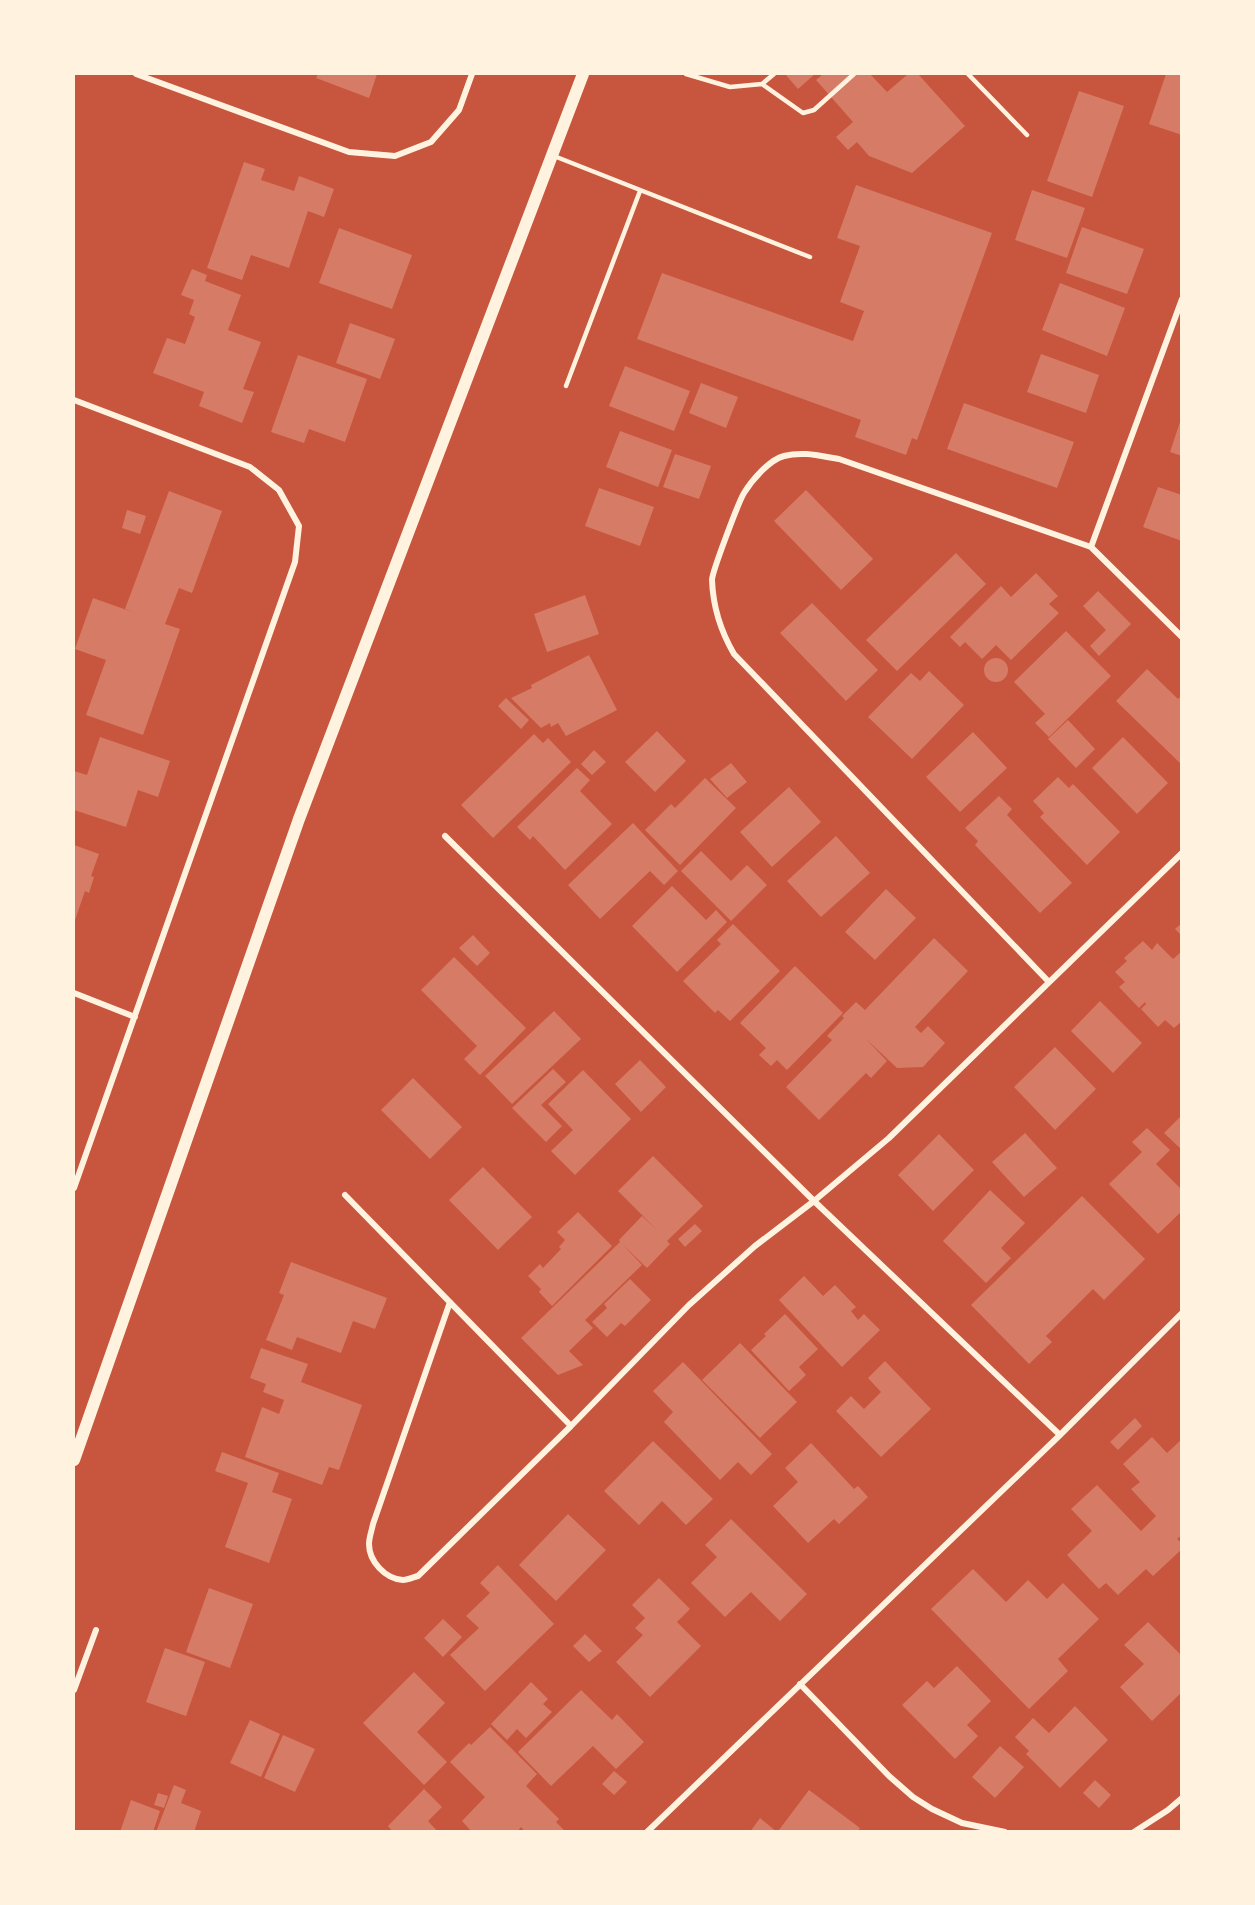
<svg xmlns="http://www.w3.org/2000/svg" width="1255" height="1905" font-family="'Alegreya Sans',sans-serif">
  <rect width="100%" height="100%" fill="#c8553d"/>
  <!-- building -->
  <path fill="#d67c66" d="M 318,74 L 377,74 L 369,98 L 316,78 Z
    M 785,74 L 815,74 L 798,89 Z
    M 823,74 L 870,74 L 887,92 L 908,74 L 918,74 L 965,126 L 912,173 L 869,156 L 857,142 L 848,150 L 836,137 L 853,122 L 816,80 Z
    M 1166,74 L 1182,74 L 1182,135 L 1149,124 Z
    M 1079,91 L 1124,106 L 1092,197 L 1047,181 Z
    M 244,162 L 265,169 L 261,180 L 294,191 L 299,176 L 334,189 L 324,217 L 308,211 L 289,268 L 251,255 L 242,280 L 207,268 Z
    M 856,185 L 992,233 L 917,440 L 912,438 L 906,455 L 855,437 L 861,420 L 637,339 L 662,273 L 853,341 L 864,311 L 840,302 L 860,246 L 837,238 Z
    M 1032,190 L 1085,208 L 1067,258 L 1015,240 Z
    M 1082,227 L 1144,249 L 1127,294 L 1066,273 Z
    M 339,228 L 412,255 L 392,309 L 319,283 Z
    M 192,269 L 207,275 L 205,281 L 241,295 L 228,330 L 261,342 L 243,389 L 254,392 L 242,423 L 199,406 L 204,392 L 153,373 L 167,338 L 185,344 L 195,317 L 189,314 L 194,300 L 181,295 Z
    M 1060,283 L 1125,308 L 1107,356 L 1042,330 Z
    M 350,323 L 395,339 L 380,379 L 336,363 Z
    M 1041,354 L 1099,375 L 1086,413 L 1027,392 Z
    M 298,355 L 367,379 L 345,442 L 309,429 L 304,443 L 271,432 Z
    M 625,366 L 690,391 L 674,431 L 609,406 Z
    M 701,383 L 738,397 L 726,428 L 689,413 Z
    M 964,403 L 1074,442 L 1057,488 L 947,449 Z
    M 1182,416 L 1182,456 L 1170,452 Z
    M 620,431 L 672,450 L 658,487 L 606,467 Z
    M 675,454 L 711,466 L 699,499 L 663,487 Z
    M 1158,487 L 1182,495 L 1182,541 L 1143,527 Z
    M 599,488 L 654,507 L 640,546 L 585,526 Z
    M 806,490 L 873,559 L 841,590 L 774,521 Z
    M 169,491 L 222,511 L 192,593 L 179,588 L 165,624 L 180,629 L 143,735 L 86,715 L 106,660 L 75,649 L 93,598 L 138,614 L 125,609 Z
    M 127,510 L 146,516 L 140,534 L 122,528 Z
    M 956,553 L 986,584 L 897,671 L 866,640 Z
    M 1036,573 L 1058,596 L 1049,604 L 1059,613 L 1011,660 L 996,645 L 982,659 L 965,642 L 960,647 L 950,637 L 1001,586 L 1011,597 Z
    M 1098,591 L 1131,624 L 1099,656 L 1090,646 L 1106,630 L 1083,606 Z
    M 585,595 L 599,634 L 547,652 L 534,614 Z
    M 812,603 L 878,670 L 846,701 L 780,633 Z
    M 1066,631 L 1111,676 L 1049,737 L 1035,723 L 1045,714 L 1014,682 Z
    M 589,655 L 617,710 L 566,736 L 558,723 L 551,727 L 550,723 L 541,728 L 511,698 L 532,688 L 531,685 Z
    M984 670a12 12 0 1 1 24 0a12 12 0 1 1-24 0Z
    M 1147,669 L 1178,699 L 1182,695 L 1182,765 L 1116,701 Z
    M 929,671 L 964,705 L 912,759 L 868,717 L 911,673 L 920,681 Z
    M 506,698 L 529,720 L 521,729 L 498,706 Z
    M 1068,720 L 1095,749 L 1076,768 L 1048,739 Z
    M 657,731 L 686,761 L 655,792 L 625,762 Z
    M 973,732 L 1007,768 L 960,812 L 926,777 Z
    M 534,734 L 543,743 L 548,738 L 571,762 L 493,838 L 461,805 Z
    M 100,737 L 170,761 L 158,797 L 138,790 L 126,827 L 74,810 L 74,771 L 87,775 Z
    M 1123,737 L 1168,783 L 1137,814 L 1092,768 Z
    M 594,750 L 606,762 L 592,775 L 581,764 Z
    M 731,763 L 747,782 L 727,798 L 710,779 Z
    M 577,768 L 590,780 L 580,791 L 612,824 L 565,870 L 533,836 L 530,840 L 517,827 Z
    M 1058,777 L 1069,788 L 1073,784 L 1120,832 L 1087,865 L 1040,817 L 1044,813 L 1033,801 Z
    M 705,778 L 736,808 L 680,865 L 645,830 L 671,804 L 675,808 Z
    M 789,787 L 821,822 L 772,867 L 740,832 Z
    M 999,796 L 1012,809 L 1007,815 L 1072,883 L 1040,913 L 975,845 L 978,841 L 965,828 Z
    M 633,823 L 678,871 L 664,885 L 650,871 L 600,919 L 568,885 Z
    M 836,836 L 870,873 L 821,917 L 787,881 Z
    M 74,845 L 99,854 L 91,876 L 94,877 L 89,893 L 85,891 L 74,923 Z
    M 701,851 L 731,881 L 747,865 L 767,885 L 731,921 L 681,871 Z
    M 672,886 L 706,920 L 716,910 L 727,922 L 677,972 L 632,926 Z
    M 886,889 L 916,918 L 875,960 L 845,932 Z
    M 1182,923 L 1182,936 L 1175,929 Z
    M 733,924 L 780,971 L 730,1021 L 718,1010 L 715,1013 L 683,981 L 721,944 L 717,940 Z
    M 473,935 L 490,953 L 477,966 L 459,948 Z
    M 934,938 L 968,971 L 915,1027 L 921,1033 L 928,1026 L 945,1043 L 923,1067 L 897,1068 L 865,1038 L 887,1061 L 871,1078 L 866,1073 L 819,1120 L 786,1087 L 832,1040 L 827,1036 L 844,1018 L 842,1016 L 856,1002 L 865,1010 Z
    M 1143,941 L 1152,950 L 1157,943 L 1173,959 L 1182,951 L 1182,1021 L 1174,1028 L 1165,1020 L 1158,1027 L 1141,1009 L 1146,1004 L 1145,1002 L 1139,1008 L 1119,987 L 1125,982 L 1115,972 L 1127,961 L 1124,958 Z
    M 454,957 L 526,1028 L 480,1075 L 464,1059 L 477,1046 L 421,990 Z
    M 795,966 L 843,1013 L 787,1070 L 777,1060 L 771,1066 L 759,1055 L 766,1048 L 740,1023 Z
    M 1100,1001 L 1142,1043 L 1113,1073 L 1071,1031 Z
    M 554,1011 L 581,1039 L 512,1104 L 485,1076 Z
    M 1055,1047 L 1096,1089 L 1055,1130 L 1014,1087 Z
    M 640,1060 L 666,1087 L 641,1112 L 615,1084 Z
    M 553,1069 L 566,1082 L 541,1105 L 562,1126 L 546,1142 L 512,1108 Z
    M 583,1070 L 631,1119 L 575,1175 L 551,1151 L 573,1130 L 548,1104 Z
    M 413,1078 L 462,1127 L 430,1159 L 381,1110 Z
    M 1182,1115 L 1182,1150 L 1164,1133 Z
    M 1147,1128 L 1170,1150 L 1156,1164 L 1182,1190 L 1182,1211 L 1158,1234 L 1109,1184 L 1142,1152 L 1132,1142 Z
    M 1025,1133 L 1057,1168 L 1024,1197 L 992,1162 Z
    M 939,1134 L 974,1170 L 933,1211 L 898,1175 Z
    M 653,1156 L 703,1206 L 667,1241 L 670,1244 L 647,1268 L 623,1245 L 642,1265 L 585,1320 L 593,1328 L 569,1351 L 583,1365 L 558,1375 L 521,1338 L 620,1242 L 619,1240 L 642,1216 L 659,1232 L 618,1191 Z
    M 483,1167 L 532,1217 L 498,1250 L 449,1200 Z
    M 990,1190 L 1025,1223 L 1001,1248 L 1011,1258 L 986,1283 L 943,1241 Z
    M 1082,1196 L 1145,1259 L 1104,1300 L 1093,1289 L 1046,1336 L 1052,1342 L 1029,1364 L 971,1305 Z
    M 578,1212 L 612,1246 L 552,1306 L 539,1292 L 541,1289 L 528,1276 L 540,1264 L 543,1268 L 561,1249 L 559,1247 L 565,1240 L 557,1232 Z
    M 695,1224 L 702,1231 L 685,1247 L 678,1239 Z
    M 291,1262 L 387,1298 L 375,1329 L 353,1321 L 341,1353 L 297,1337 L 292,1350 L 266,1340 L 284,1295 L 279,1293 Z
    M 804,1276 L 823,1296 L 835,1285 L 856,1307 L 851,1311 L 858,1320 L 864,1314 L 880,1330 L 842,1367 L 779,1300 Z
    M 630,1279 L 651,1300 L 625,1326 L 621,1323 L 607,1337 L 592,1322 L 607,1308 L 604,1304 Z
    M 785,1314 L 818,1349 L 799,1367 L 806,1375 L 789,1391 L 751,1350 L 766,1336 L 764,1334 Z
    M 740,1343 L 797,1402 L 760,1438 L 702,1380 Z
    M 261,1348 L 308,1364 L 301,1382 L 362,1405 L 339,1470 L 329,1467 L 322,1485 L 245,1457 L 262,1407 L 279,1414 L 284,1400 L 263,1392 L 266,1384 L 250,1378 Z
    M 885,1361 L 931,1409 L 881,1457 L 836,1411 L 851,1396 L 864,1409 L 881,1392 L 868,1378 Z
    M 683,1362 L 772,1454 L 751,1475 L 738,1462 L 720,1480 L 664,1422 L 673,1412 L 653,1391 Z
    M 1135,1418 L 1142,1426 L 1118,1450 L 1110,1442 Z
    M 1152,1437 L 1167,1453 L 1182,1439 L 1182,1535 L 1177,1539 L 1182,1543 L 1182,1549 L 1153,1576 L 1146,1569 L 1118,1595 L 1106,1583 L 1099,1589 L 1067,1555 L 1092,1531 L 1071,1509 L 1097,1485 L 1141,1531 L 1156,1516 L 1131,1489 L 1140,1482 L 1123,1464 Z
    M 653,1441 L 713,1499 L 686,1525 L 662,1501 L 639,1525 L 604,1491 Z
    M 811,1443 L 854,1489 L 858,1486 L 868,1497 L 839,1524 L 834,1519 L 808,1543 L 773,1506 L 798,1482 L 785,1468 Z
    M 222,1452 L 279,1473 L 272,1492 L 292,1499 L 269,1563 L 225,1547 L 248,1483 L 215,1471 Z
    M 568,1514 L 606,1550 L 556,1601 L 519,1565 Z
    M 731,1519 L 807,1594 L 780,1621 L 751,1592 L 725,1617 L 691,1583 L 717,1557 L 705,1545 Z
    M 498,1565 L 554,1624 L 485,1691 L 450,1655 L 479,1628 L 466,1616 L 490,1593 L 480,1583 Z
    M 973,1569 L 1006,1602 L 1028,1580 L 1047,1599 L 1063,1583 L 1099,1619 L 1058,1659 L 1068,1671 L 1029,1709 L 931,1609 Z
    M 659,1578 L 690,1609 L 677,1622 L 701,1646 L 650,1697 L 616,1662 L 643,1635 L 635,1628 L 645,1618 L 632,1605 Z
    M 209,1588 L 253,1604 L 230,1668 L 186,1652 Z
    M 443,1619 L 462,1637 L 443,1657 L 424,1638 Z
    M 1148,1622 L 1182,1656 L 1182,1692 L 1152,1721 L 1120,1687 L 1144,1664 L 1124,1645 Z
    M 585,1634 L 602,1651 L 589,1662 L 573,1646 Z
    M 165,1648 L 205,1662 L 186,1716 L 146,1702 Z
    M 957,1666 L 991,1701 L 967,1725 L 978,1736 L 955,1759 L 902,1705 L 927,1681 L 934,1688 Z
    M 414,1672 L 445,1703 L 417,1732 L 447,1762 L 424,1785 L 363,1723 Z
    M 531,1682 L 548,1699 L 543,1704 L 552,1712 L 526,1738 L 517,1729 L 507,1740 L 491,1724 Z
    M 581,1690 L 612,1720 L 617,1714 L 644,1742 L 616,1769 L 593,1746 L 551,1786 L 518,1752 Z
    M 1075,1706 L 1108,1740 L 1060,1788 L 1026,1754 L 1029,1751 L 1015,1737 L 1033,1718 L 1049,1733 Z
    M 250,1720 L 280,1734 L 261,1777 L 230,1763 Z
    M 490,1727 L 537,1774 L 526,1786 L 559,1819 L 556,1822 L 566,1832 L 525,1832 L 521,1827 L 517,1832 L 472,1832 L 462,1821 L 485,1797 L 450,1762 L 469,1743 L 471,1745 Z
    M 283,1735 L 315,1749 L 295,1792 L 264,1778 Z
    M 1000,1746 L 1024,1767 L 995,1798 L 972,1777 Z
    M 614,1771 L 627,1782 L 614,1795 L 602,1784 Z
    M 1095,1780 L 1111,1795 L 1099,1808 L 1083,1793 Z
    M 174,1785 L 186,1790 L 181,1803 L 201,1811 L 194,1832 L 156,1832 Z
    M 424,1789 L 442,1807 L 428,1821 L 438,1832 L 393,1832 L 388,1826 Z
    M 809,1790 L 860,1828 L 857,1832 L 779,1830 Z
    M 158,1793 L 168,1796 L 164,1808 L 154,1805 Z
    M 131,1800 L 160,1811 L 153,1832 L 120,1832 Z
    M 760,1818 L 777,1832 L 750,1832 Z"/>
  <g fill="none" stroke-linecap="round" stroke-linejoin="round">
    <!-- service -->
    <path stroke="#fff3e0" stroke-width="4.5" d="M 686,74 L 730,87 L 762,84 L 774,74
      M 968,74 L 1027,135
      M 762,84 L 803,113 L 814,110 L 854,74
      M 554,156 L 810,257
      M 566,386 L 640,191"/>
    <!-- minor -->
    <path stroke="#fff3e0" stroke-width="6" d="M 136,74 L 349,152 L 395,156 L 431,142 L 459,110 L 472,74
      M 74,400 L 250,467 L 279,490 L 299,526 L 295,562 L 74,1188
      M 1091,547 L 1182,299
      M 445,836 L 814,1201 L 1060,1435
      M 1048,981 L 734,654 C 720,630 713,607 712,580 C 712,572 739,501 744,493 C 752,480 769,460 784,456 C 803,451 820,456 839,459 L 1091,547 L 1182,637
      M 74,993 L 135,1017
      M 345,1195 L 571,1426 L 689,1305 L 755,1246 L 814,1201 L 889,1138 L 1182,853
      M 450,1302 L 373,1524 C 372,1530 369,1537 369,1544 C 369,1561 385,1579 403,1580 C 408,1580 414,1577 418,1576 L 571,1426
      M 800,1684 L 889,1776 L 913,1797 L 932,1809 L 962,1823 L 1005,1832
      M 74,1690 L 96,1630
      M 647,1832 L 1060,1435 L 1182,1313
      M 1134,1832 L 1168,1810 L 1182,1798"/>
    <!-- secondary -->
    <path stroke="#fff3e0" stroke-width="12" d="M 74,1460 L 299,819 L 583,74"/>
  </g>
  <!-- border -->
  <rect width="1255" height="1905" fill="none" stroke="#fff3e0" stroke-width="150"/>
</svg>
